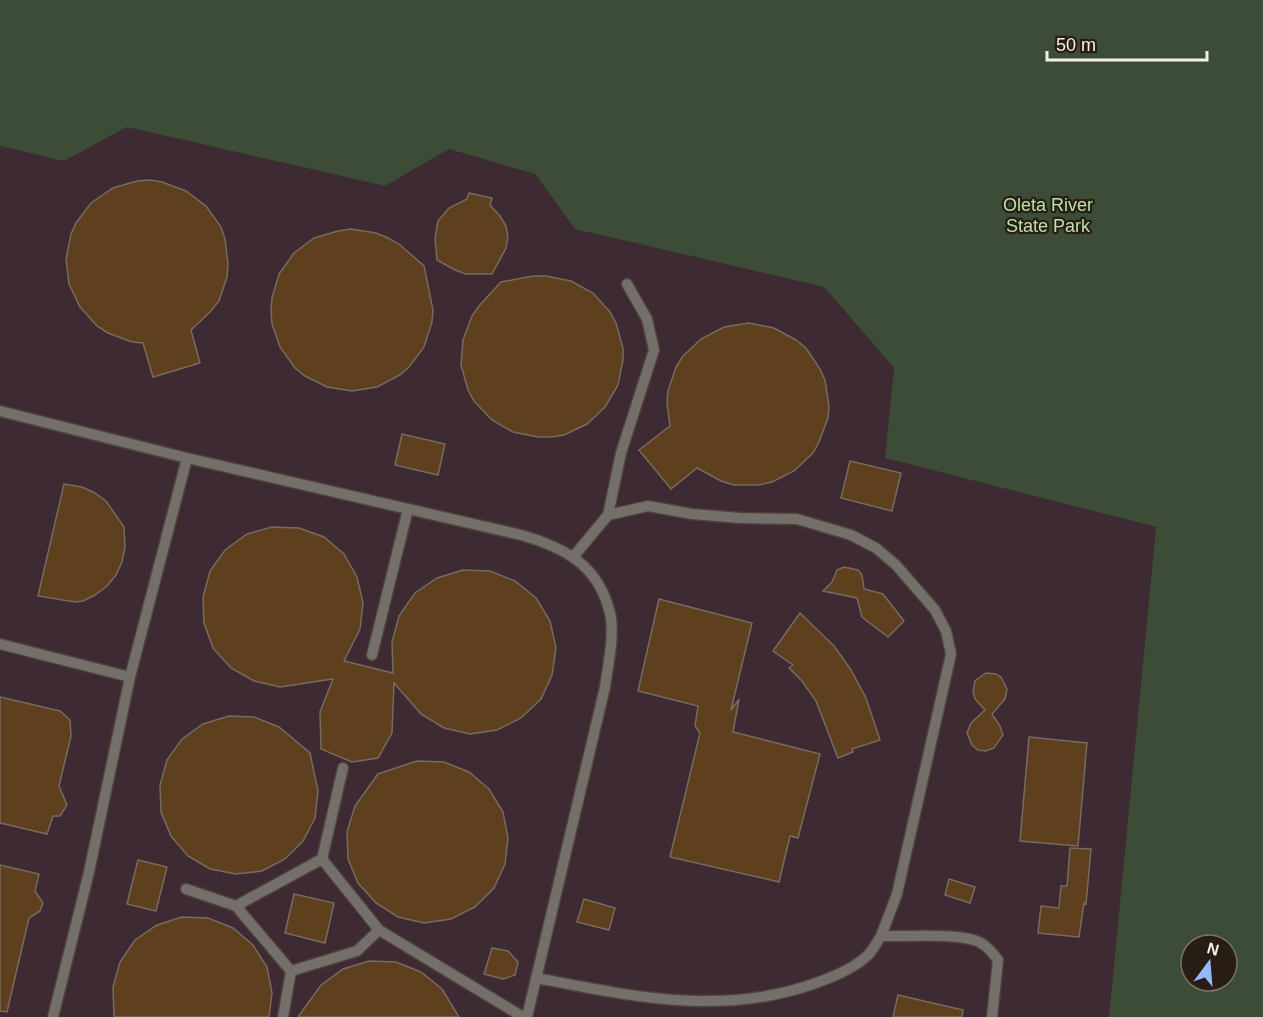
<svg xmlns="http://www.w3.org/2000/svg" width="1263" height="1017" font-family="Arial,sans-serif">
  <rect width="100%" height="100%" fill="#31271d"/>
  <!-- industrial -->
  <path fill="#3d2a32" d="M 127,127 L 385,186 L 449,149 L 535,174 L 575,229 L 824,287 L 894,368 L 886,458 L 1156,527 L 1109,1017 L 0,1017 L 0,146 L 64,161 Z"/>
  <!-- green -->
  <path fill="#3d4c36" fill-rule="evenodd" d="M 0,0 L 1263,0 L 1263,1017 L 1109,1017 L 1156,527 L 885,458 L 894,368 L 824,287 L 575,229 L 535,174 L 449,149 L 385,186 L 127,127 L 64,161 L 0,146 ZM 1191,945 L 1227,945 L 1227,981 L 1191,981 Z"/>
  <!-- building -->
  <path fill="#5e401f" stroke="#766b5f" stroke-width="1.5" d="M 150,180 L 162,182 L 186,191 L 206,206 L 221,227 L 225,239 L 228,264 L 227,277 L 219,301 L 211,311 L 191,330 L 200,363 L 153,377 L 143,343 L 132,342 L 108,333 L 97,326 L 80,307 L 69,284 L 66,259 L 71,234 L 76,223 L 91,203 L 113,188 L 137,181 Z
    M 469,193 L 492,198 L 490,205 L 500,216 L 506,226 L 508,237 L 506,248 L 492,274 L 466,274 L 455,270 L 437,260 L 435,238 L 438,221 L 449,208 L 467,199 Z
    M 351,229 L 376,233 L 388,238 L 399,244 L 424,266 L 433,310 L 432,322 L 424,347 L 409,367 L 400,375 L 377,387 L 352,391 L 327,387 L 305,376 L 295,368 L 280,347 L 272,324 L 271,311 L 272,298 L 279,274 L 294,253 L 314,238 L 338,231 Z
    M 533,276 L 546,276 L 571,281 L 593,293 L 610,312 L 616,323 L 623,348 L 623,360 L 618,385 L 605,407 L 587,424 L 564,435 L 551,437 L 538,437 L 513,432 L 492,420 L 474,401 L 468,390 L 461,365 L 463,340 L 472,316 L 479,306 L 501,282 Z
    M 749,323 L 774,328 L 796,340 L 806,348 L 820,369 L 825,380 L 829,406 L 828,418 L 819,442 L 813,453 L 794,471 L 772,482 L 759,485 L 734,485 L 721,481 L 697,468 L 671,489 L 639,450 L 670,426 L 667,403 L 668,391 L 676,367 L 683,356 L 701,339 L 724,327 Z
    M 402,434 L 445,444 L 438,475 L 395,465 Z
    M 850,461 L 901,473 L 892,511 L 841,498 Z
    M 64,484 L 82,487 L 95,493 L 106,501 L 124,527 L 125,547 L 122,562 L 116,575 L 107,586 L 95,595 L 83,601 L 75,602 L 38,596 Z
    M 272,527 L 299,528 L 324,537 L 344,554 L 357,577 L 363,603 L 360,629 L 344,661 L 393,673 L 392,642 L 399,616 L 415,593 L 437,578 L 463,570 L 490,571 L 515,581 L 536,598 L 550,621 L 556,648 L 552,675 L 541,699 L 521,718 L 497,730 L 470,734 L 444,728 L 421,714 L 394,683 L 392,733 L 378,758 L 352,762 L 321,749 L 320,712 L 333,679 L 280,687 L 254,681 L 231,668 L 213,648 L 204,623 L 203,597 L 210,571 L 225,550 L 247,534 Z
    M 844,567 L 858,570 L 862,575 L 864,589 L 883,594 L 904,621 L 888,637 L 862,617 L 857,598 L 823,591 L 832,582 L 837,570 Z
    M 659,599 L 752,623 L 731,710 L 739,699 L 733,732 L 820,754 L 798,838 L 790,836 L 779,882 L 670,857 L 700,733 L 695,726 L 698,706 L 638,691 Z
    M 800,613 L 834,646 L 851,670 L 866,698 L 880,740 L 852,749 L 853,752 L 838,758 L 816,701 L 802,681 L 789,668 L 793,665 L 773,651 Z
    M 986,673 L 996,674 L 1001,677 L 1007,689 L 1005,699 L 992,714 L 1000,726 L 1003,735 L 994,748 L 986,751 L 978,750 L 972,745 L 967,733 L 971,723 L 985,710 L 975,699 L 973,692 L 975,681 Z
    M 0,697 L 60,711 L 70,720 L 71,736 L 59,786 L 67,805 L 60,816 L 53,816 L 47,834 L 0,823 Z
    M 229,716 L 254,717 L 279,727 L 310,753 L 318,791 L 315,818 L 303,841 L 285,859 L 262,871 L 236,874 L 210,869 L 188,856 L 171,836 L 161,812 L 160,785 L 167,760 L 182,739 L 203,724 Z
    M 1029,737 L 1087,743 L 1078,846 L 1020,841 Z
    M 417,761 L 444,762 L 469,772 L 489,789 L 503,812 L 508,838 L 505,864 L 494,888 L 475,907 L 451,919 L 424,923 L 398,917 L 376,903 L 358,883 L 348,859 L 347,832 L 355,806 L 378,774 Z
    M 1070,848 L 1091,849 L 1086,904 L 1084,903 L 1079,937 L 1038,933 L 1041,906 L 1059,908 L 1061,886 L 1067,886 Z
    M 138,860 L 167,867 L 156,911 L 127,904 Z
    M 0,865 L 39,874 L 35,891 L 43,903 L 40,911 L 29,918 L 7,1012 L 0,1011 Z
    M 949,879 L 975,887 L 970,903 L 945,895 Z
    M 294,894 L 334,903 L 325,943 L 285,933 Z
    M 584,899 L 615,908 L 609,930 L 577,922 Z
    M 182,917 L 208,918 L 233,928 L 253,945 L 267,967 L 272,993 L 269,1017 L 114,1017 L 113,987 L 120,962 L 135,940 L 157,925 Z
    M 492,948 L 508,951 L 518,962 L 515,975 L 503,979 L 484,974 Z
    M 369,961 L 396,962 L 421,972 L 442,989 L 459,1017 L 298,1017 L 321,985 L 343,969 Z
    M 898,995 L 963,1010 L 962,1017 L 893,1017 Z"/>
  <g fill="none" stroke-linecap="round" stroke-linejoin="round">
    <defs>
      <path id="service" d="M 0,411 L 187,458 L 521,535 C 566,548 598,565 610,613 C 615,634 608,665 605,687 L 527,1017
        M 608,515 L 621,453 L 654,350 L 647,319 L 627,284
        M 574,556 L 608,515 L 648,506 L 692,514 L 740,518 L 797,519 L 851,535 L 876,548 L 896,565 L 935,610 L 946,631 L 951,654 L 897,894 L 881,936
        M 0,644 L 130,677
        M 372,655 L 408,509
        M 343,768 L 322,859 L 379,930 L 523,1017
        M 186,889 L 236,906 L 291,971 L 283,1017
        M 236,906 L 322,859
        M 291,971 L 357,951 L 379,930
        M 536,978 C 631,996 722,1017 816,983 C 833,977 855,968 868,955 C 873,950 877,942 881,936 C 905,937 962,932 981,943 C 989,948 993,953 998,960 L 992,1017
        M 53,1017 L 89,872 L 130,677 L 187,458"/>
    </defs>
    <!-- service casing -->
    <use href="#service" stroke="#4d4339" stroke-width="13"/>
    <!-- service -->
    <use href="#service" stroke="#746f6a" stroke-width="10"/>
  </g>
  <g text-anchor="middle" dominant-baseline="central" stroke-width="4.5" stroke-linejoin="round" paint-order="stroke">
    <!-- park labels -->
    <g font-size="18" fill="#bae3a5" stroke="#271d14">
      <text x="1048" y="205">Oleta River<tspan x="1048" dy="21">State Park</tspan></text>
    </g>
  </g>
  <!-- north arrow -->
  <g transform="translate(1209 963) rotate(16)"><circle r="28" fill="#271d14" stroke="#7a7169" stroke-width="1.5"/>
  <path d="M0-4.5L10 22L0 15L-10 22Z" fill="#96b6fd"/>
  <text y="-9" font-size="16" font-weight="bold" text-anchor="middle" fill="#f6efe8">N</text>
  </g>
  <!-- scale -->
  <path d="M1047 51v9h160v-9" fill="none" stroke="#f6efe8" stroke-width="3"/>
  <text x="1056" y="51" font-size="18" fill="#f6efe8" stroke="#271d14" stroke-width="4.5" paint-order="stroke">50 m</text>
</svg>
